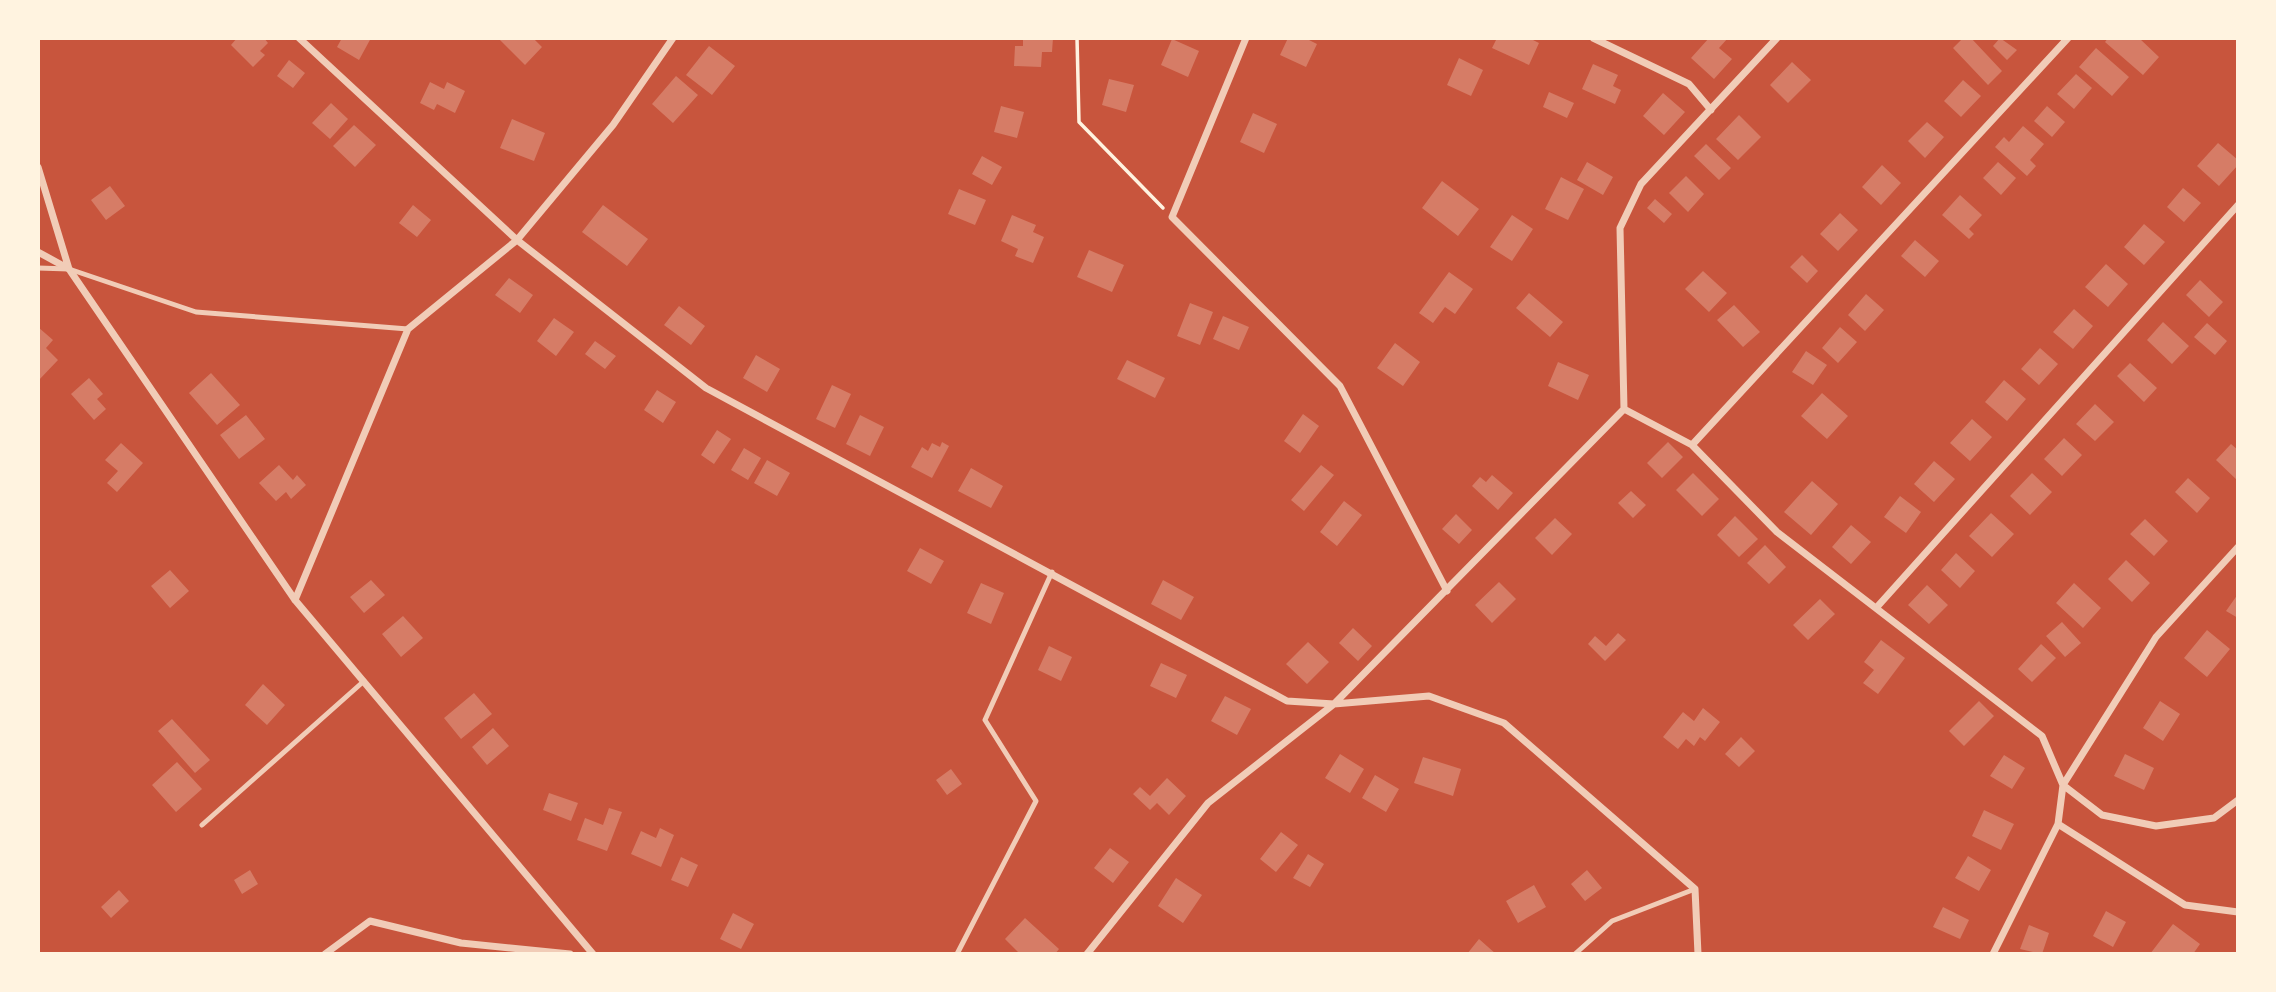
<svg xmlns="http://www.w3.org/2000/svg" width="2276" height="992" font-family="Helvetica,sans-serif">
  <rect width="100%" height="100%" fill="#c8553d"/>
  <!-- building -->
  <path fill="#d67c66" d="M 237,38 L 264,38 L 268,43 L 260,51 L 265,55 L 253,67 L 231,45 Z
    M 342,38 L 371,38 L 359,60 L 337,47 Z
    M 498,38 L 533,38 L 542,47 L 525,65 Z
    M 1023,38 L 1053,38 L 1052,52 L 1042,52 L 1041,67 L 1014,66 L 1015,46 L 1023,46 Z
    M 1288,38 L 1305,38 L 1317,44 L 1306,67 L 1280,55 Z
    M 1497,38 L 1529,38 L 1539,43 L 1529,65 L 1492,48 Z
    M 1709,38 L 1728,38 L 1719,48 L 1732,59 L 1714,79 L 1691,58 Z
    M 1963,38 L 1971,38 L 2002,71 L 1988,85 L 1953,48 Z
    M 2000,38 L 2017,50 L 2007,60 L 1993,46 Z
    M 2108,38 L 2139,38 L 2159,57 L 2143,75 L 2105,42 Z
    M 1172,39 L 1199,51 L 1188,77 L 1161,65 Z
    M 709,46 L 735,66 L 712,95 L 686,75 Z
    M 2096,48 L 2129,77 L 2112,96 L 2079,67 Z
    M 1459,58 L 1483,70 L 1471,96 L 1447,85 Z
    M 289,60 L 305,73 L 293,88 L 277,76 Z
    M 1792,62 L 1811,80 L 1788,103 L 1770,85 Z
    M 1593,64 L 1618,75 L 1613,86 L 1621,90 L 1615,104 L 1582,89 Z
    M 2076,74 L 2092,88 L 2074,109 L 2057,94 Z
    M 676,76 L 698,95 L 673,123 L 652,104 Z
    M 1109,79 L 1134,85 L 1126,112 L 1102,105 Z
    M 1963,80 L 1981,96 L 1961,117 L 1944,101 Z
    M 430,82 L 444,89 L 447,82 L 465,91 L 455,113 L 437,104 L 434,110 L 420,103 Z
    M 1549,92 L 1574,103 L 1567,118 L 1543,107 Z
    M 1663,93 L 1685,112 L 1664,135 L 1643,116 Z
    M 331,103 L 348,119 L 330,139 L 312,123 Z
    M 1001,106 L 1024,112 L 1017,138 L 994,132 Z
    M 2047,106 L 2065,122 L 2052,137 L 2034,121 Z
    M 1253,113 L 1277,124 L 1264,153 L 1240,142 Z
    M 1739,115 L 1761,137 L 1738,160 L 1716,139 Z
    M 512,119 L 545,133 L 534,161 L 500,148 Z
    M 1927,122 L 1944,137 L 1925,158 L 1908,141 Z
    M 354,125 L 376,145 L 355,167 L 333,146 Z
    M 2023,126 L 2044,144 L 2030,160 L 2036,166 L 2027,176 L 1995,147 L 2004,137 L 2009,142 Z
    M 2218,143 L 2238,160 L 2238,165 L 2219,186 L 2197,166 Z
    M 1706,144 L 1731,168 L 1719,180 L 1694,156 Z
    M 982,156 L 1002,167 L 992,185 L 972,174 Z
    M 1587,162 L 1613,177 L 1603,195 L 1577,180 Z
    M 1998,162 L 2016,178 L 2001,195 L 1983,178 Z
    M 1882,165 L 1901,183 L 1881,205 L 1862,187 Z
    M 1686,176 L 1704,194 L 1688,212 L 1669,193 Z
    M 1561,177 L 1584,189 L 1568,220 L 1545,209 Z
    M 1442,181 L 1479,209 L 1458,236 L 1422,208 Z
    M 110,186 L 125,206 L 106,220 L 91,200 Z
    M 2183,188 L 2201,203 L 2184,222 L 2167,207 Z
    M 959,189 L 986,200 L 975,225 L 948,214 Z
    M 1960,195 L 1982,215 L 1969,229 L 1974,234 L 1969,239 L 1942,215 Z
    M 1655,199 L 1672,214 L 1664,223 L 1647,208 Z
    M 413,205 L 431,220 L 417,237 L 399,223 Z
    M 603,205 L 648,239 L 627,266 L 582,232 Z
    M 1840,213 L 1858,230 L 1838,251 L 1820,234 Z
    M 1012,215 L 1036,225 L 1033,232 L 1044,237 L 1033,263 L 1015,256 L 1018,249 L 1001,241 Z
    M 1512,215 L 1533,229 L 1512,261 L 1490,247 Z
    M 2144,224 L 2165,242 L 2144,265 L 2124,247 Z
    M 1915,240 L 1939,261 L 1925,277 L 1901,256 Z
    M 1089,250 L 1124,265 L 1112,292 L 1077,277 Z
    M 1802,255 L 1818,271 L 1807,283 L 1790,267 Z
    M 2106,264 L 2128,284 L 2108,307 L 2085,287 Z
    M 1703,271 L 1727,293 L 1709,312 L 1685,289 Z
    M 1449,272 L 1473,289 L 1455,314 L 1445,307 L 1433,323 L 1419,313 Z
    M 509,278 L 533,295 L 520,313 L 495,295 Z
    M 2200,280 L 2223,302 L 2209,317 L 2186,295 Z
    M 1529,293 L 1563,322 L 1550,337 L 1516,308 Z
    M 1866,294 L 1884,310 L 1865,331 L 1848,315 Z
    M 1190,303 L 1213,312 L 1200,345 L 1177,336 Z
    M 1734,305 L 1760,332 L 1743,347 L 1717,320 Z
    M 679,306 L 705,326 L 691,345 L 664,325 Z
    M 2074,309 L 2093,326 L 2073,349 L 2053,332 Z
    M 1223,316 L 1249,327 L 1239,350 L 1213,339 Z
    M 554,318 L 574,332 L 556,356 L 537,341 Z
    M 2163,322 L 2189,346 L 2172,364 L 2147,340 Z
    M 2207,323 L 2227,341 L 2215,355 L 2194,337 Z
    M 38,327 L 53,340 L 46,348 L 58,360 L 38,381 Z
    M 1840,327 L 1857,342 L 1838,363 L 1822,348 Z
    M 595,341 L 616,356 L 605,369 L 585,354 Z
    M 1395,343 L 1420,362 L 1403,386 L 1377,368 Z
    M 2040,348 L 2058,364 L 2039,385 L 2021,369 Z
    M 1806,351 L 1827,365 L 1813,385 L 1792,372 Z
    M 756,355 L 780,369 L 767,392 L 743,378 Z
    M 1127,360 L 1165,378 L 1155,398 L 1117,379 Z
    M 1558,362 L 1589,375 L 1578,400 L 1548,386 Z
    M 2130,363 L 2157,388 L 2144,402 L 2117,376 Z
    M 211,373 L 240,405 L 217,425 L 189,393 Z
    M 89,378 L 103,394 L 97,399 L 106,409 L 94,420 L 71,394 Z
    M 2004,380 L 2026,399 L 2007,421 L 1985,402 Z
    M 832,385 L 851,394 L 835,428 L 816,419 Z
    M 657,390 L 676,402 L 663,423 L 644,410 Z
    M 1822,393 L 1848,416 L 1827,439 L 1801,416 Z
    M 2095,404 L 2114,422 L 2095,441 L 2076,424 Z
    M 1303,414 L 1319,426 L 1300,453 L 1284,441 Z
    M 246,415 L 265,439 L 239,459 L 220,435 Z
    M 860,415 L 884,427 L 870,456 L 846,444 Z
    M 1972,419 L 1992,437 L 1970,461 L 1950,443 Z
    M 717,430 L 731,439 L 714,464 L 701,455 Z
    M 2064,438 L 2082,455 L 2062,476 L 2044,459 Z
    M 942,442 L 949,446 L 932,478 L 911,467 L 922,447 L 928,451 L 932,443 L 940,447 Z
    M 1668,442 L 1683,457 L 1662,478 L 1647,463 Z
    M 121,443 L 143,463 L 117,492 L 107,483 L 118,471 L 105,460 Z
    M 2231,444 L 2238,450 L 2238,481 L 2216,460 Z
    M 744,448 L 761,458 L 748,480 L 731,470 Z
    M 767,460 L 790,473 L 777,496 L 754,483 Z
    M 1934,461 L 1955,479 L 1934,502 L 1914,484 Z
    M 279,465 L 293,480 L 297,475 L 306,485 L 291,499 L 286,492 L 276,501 L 259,483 Z
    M 1321,465 L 1334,475 L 1304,511 L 1291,500 Z
    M 971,468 L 1003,486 L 991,508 L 958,491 Z
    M 1693,473 L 1719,499 L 1702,516 L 1676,490 Z
    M 2032,473 L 2052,492 L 2030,515 L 2010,496 Z
    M 1492,475 L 1513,493 L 1498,510 L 1472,486 L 1480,477 L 1486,482 Z
    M 2188,478 L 2210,498 L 2197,513 L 2175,492 Z
    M 1812,481 L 1838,504 L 1811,535 L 1784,512 Z
    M 1631,491 L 1646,505 L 1633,518 L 1618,503 Z
    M 1900,496 L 1921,512 L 1906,533 L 1884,517 Z
    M 1344,501 L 1362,515 L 1337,546 L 1320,532 Z
    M 1991,513 L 2014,534 L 1992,557 L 1969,536 Z
    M 1456,514 L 1472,530 L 1459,544 L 1442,529 Z
    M 1735,516 L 1758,539 L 1739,557 L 1717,535 Z
    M 1555,518 L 1572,534 L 1552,555 L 1535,538 Z
    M 2145,519 L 2168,541 L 2154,556 L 2130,534 Z
    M 1851,525 L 1871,542 L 1851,564 L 1832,547 Z
    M 1765,545 L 1786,567 L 1769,584 L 1747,563 Z
    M 920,548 L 944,561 L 931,584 L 907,571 Z
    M 1956,553 L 1975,571 L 1960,588 L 1941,570 Z
    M 2126,560 L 2150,583 L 2132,602 L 2108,579 Z
    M 170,570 L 189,591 L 170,608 L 151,586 Z
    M 371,580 L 385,595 L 364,613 L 350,597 Z
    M 1163,580 L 1194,597 L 1181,620 L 1151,604 Z
    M 1499,582 L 1516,599 L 1492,623 L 1475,605 Z
    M 981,583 L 1004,593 L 991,624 L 967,613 Z
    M 2074,583 L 2101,608 L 2083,628 L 2056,603 Z
    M 1927,585 L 1948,605 L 1929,624 L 1908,605 Z
    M 2238,594 L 2238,618 L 2226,611 Z
    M 1820,599 L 1835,614 L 1808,640 L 1793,625 Z
    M 403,616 L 423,638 L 401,657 L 382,634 Z
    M 2062,622 L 2081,643 L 2065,657 L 2046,636 Z
    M 1353,628 L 1372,646 L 1358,661 L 1339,643 Z
    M 2207,630 L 2230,649 L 2207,677 L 2184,658 Z
    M 1618,633 L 1626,640 L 1605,661 L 1588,644 L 1595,636 L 1606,646 Z
    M 1881,640 L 1905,658 L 1878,694 L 1863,683 L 1874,670 L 1864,662 Z
    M 1308,642 L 1329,662 L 1307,684 L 1286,664 Z
    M 2041,644 L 2056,658 L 2032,682 L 2018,669 Z
    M 1049,646 L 1072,657 L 1061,681 L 1038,670 Z
    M 1161,663 L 1187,675 L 1176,698 L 1150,686 Z
    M 263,684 L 285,705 L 267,725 L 245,705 Z
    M 474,693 L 492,714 L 461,739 L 444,718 Z
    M 1225,696 L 1251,709 L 1237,735 L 1211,721 Z
    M 1979,701 L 1994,716 L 1964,746 L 1949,731 Z
    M 2160,701 L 2180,714 L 2163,741 L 2143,728 Z
    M 1703,708 L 1720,722 L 1705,741 L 1700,737 L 1694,746 L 1686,739 L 1678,749 L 1663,737 L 1683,712 L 1694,721 Z
    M 172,719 L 210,760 L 195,773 L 158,731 Z
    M 493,728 L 509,746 L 487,765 L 472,747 Z
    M 1741,737 L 1755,751 L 1739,767 L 1725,754 Z
    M 1340,754 L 1364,769 L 1350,793 L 1325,778 Z
    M 2125,754 L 2154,768 L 2144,790 L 2114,776 Z
    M 2004,755 L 2025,768 L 2012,789 L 1990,776 Z
    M 1423,757 L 1461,769 L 1453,796 L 1414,783 Z
    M 177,762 L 202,789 L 176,812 L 152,785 Z
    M 951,769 L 962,784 L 947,795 L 936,780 Z
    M 1375,775 L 1399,789 L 1386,812 L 1362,798 Z
    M 1167,778 L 1186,796 L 1169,815 L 1157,803 L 1150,810 L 1133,794 L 1140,787 L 1150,796 Z
    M 549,793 L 578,803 L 571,821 L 543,810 Z
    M 609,808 L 622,812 L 607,851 L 577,840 L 585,818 L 603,825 Z
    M 1984,810 L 2014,824 L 2001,850 L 1972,836 Z
    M 660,828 L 674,835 L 661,867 L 631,854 L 641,831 L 656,838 Z
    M 1281,832 L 1298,845 L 1276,872 L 1260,859 Z
    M 1110,848 L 1129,862 L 1113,883 L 1094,868 Z
    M 1308,854 L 1324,864 L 1310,887 L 1293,878 Z
    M 1968,856 L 1991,870 L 1979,891 L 1955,878 Z
    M 681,857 L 698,865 L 688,887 L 671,880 Z
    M 250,870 L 258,884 L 242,894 L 234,880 Z
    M 1587,870 L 1602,888 L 1585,901 L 1571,884 Z
    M 1176,878 L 1202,895 L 1183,923 L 1158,906 Z
    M 1534,885 L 1546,907 L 1518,923 L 1506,901 Z
    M 119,890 L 129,901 L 111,918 L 101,907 Z
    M 1943,907 L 1969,920 L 1960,939 L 1933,927 Z
    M 2106,911 L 2126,922 L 2113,947 L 2093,936 Z
    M 733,913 L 754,924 L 741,949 L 720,939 Z
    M 1025,918 L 1059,949 L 1055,954 L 1020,954 L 1005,939 Z
    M 2173,924 L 2200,944 L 2193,954 L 2150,954 Z
    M 2029,925 L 2049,933 L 2042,954 L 2020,949 Z
    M 1479,939 L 1496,954 L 1467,954 Z"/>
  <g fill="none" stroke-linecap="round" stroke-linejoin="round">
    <!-- path -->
    <path stroke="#fff3e0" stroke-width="3.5" d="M 1077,38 L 1079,122 L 1163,208"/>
    <!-- service -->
    <path stroke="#f1ccb7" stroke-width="5" d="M 38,268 L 69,269 L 196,312 L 408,329
      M 202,825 L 364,681
      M 957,954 L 1036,801 L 985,720 L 1052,572
      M 1575,954 L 1612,921 L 1695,889"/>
    <!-- minor -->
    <path stroke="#f1ccb7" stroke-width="7" d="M 299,38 L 517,240 L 706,388 L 1287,701 L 1334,704 L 1429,696 L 1504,723 L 1695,889 L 1698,954
      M 1246,38 L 1172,217 L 1340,386 L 1447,591
      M 1593,38 L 1689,84 L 1711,110
      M 38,167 L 69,269
      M 38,252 L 69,269 L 295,600 L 593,954
      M 1624,409 L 1692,445 L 1777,532 L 2042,736 L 2063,785 L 2102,815 L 2156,826 L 2214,818 L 2238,800
      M 1624,409 L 1620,228 L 1641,184 L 1777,38
      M 1692,445 L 2068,38
      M 295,600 L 408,329 L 517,240 L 613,125 L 673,38
      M 1877,607 L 2238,205
      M 2058,824 L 2185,905 L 2238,912
      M 325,954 L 370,921 L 461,943 L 570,954
      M 1087,954 L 1208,803 L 1334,704 L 1624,409
      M 1993,954 L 2058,824 L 2063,785 L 2156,637 L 2238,547"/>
  </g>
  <!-- border -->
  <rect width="2276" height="992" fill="none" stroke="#fff3e0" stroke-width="80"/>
</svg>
